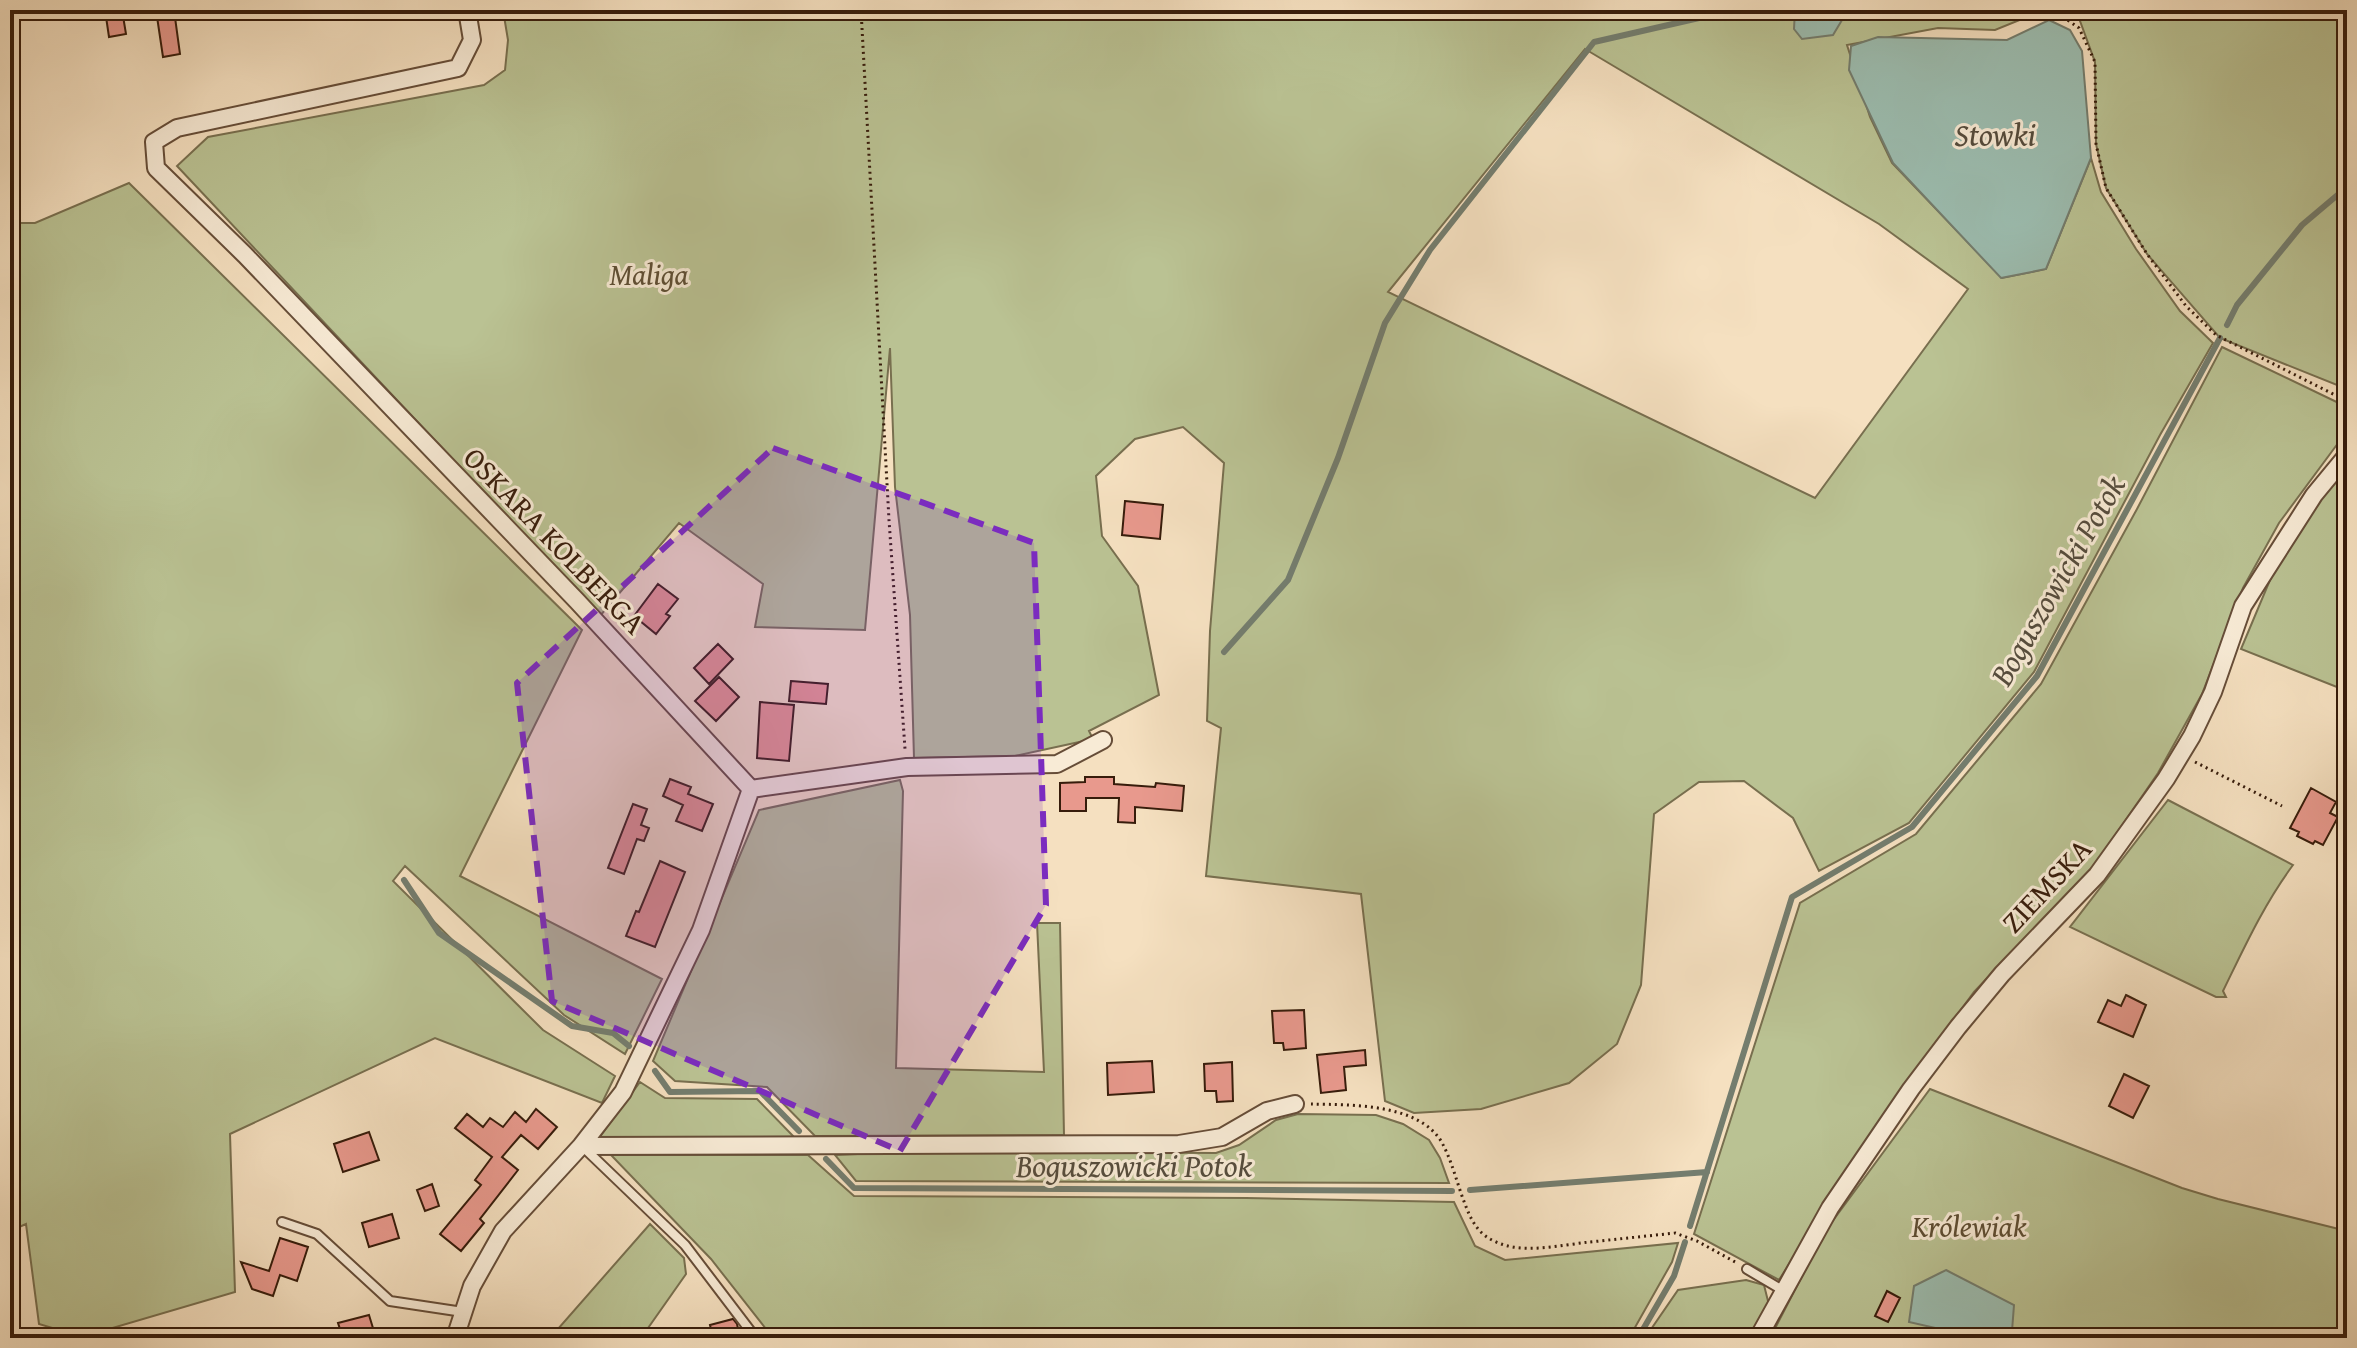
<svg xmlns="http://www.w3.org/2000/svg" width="2357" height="1348" font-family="'Gentium Book Plus',serif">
  <rect width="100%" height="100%" fill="#f5e0c0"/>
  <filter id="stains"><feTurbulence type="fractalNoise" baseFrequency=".0025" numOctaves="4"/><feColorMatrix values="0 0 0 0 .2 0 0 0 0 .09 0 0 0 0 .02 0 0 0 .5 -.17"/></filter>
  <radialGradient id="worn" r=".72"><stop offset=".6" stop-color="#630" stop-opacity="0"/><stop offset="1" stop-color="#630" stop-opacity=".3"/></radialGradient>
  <!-- green -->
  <path fill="#bac293" stroke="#786f4f" stroke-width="2" fill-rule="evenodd" d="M 503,10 L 2044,10 L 1995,30 L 1938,28 L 1847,45 L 1870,117 L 1892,163 L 2002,278 L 2046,269 L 2091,158 L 2101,192 L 2136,249 L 2180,311 L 2213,343 L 2160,435 L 2034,672 L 1909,823 L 1819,871 L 1793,818 L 1744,781 L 1699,782 L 1654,814 L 1641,985 L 1617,1044 L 1569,1083 L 1481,1109 L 1414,1113 L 1385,1101 L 1361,894 L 1206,876 L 1221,728 L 1207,721 L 1210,631 L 1224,463 L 1183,427 L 1135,439 L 1096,476 L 1102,536 L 1138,586 L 1159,695 L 1089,731 L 1093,739 L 1015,756 L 914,758 L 910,615 L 895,487 L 890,348 L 865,630 L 755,627 L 763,584 L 679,523 L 600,616 L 177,166 L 208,137 L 484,85 L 505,70 L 508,40 ZM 1585,49 L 1879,224 L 1968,289 L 1815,498 L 1388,292 Z
    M 2076,10 L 2347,10 L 2347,389 L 2220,338 L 2147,254 L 2106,188 L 2096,144 L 2095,62 Z
    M 129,183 L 582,630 L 460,876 L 662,979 L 625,1054 L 564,1015 L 405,866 L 393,881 L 543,1030 L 615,1076 L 602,1103 L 435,1038 L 230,1134 L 235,1292 L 82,1337 L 39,1324 L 26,1224 L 10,1231 L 10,223 L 35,223 Z
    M 2222,347 L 2347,407 L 2347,431 L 2279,523 L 2243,588 L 2202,694 L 2158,773 L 2094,866 L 1974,992 L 1883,1116 L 1779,1280 L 1694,1234 L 1800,903 L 1916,834 L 2041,684 L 2137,509 Z
    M 2347,463 L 2347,691 L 2241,649 L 2296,518 Z
    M 900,780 L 903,791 L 896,1068 L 1044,1072 L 1037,923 L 1060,923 L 1064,1135 L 815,1136 L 767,1087 L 675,1081 L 653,1061 L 759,810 Z
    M 2168,800 L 2293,865 C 2264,904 2244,948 2223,991 L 2226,997 L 2216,997 L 2070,927 Z
    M 640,1082 L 665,1098 L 757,1099 L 796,1139 L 599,1138 Z
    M 1930,1089 L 2182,1188 L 2218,1199 L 2347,1231 L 2347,1338 L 1770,1338 L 1826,1230 Z
    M 1298,1114 L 1376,1115 L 1403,1124 L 1429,1140 L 1440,1158 L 1449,1183 L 856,1181 L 835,1155 L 925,1151 L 1216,1153 L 1239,1145 L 1276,1120 Z
    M 611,1155 L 808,1155 L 854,1196 L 1246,1198 L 1454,1202 L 1475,1246 L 1505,1260 L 1678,1243 L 1672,1262 L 1629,1338 L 792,1338 L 791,1333 L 770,1334 L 711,1259 Z
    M 650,1224 L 684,1258 L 686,1274 L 641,1338 L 550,1338 Z
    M 1746,1280 L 1764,1285 L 1769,1305 L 1749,1338 L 1645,1338 L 1678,1290 Z"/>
  <!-- water -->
  <path fill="#9cbdb0" stroke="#747d6e" stroke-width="2" d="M 1795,10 L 1848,10 L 1833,35 L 1802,39 L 1794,29 Z
    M 2049,20 L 2070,30 L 2082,51 L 2091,158 L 2046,269 L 2001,278 L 1893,163 L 1849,70 L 1851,46 L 1878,37 L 2007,40 Z
    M 1946,1270 L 2014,1305 L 2012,1331 L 2002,1338 L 1979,1338 L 1909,1322 L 1914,1286 Z"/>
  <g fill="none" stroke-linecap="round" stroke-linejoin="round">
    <!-- stream -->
    <path stroke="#747d6e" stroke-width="6" d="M 2227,325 L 2237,305 L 2302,225 L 2347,187
      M 1224,652 L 1288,580 L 1338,458 L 1385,323 L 1430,250 L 1594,42 L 1734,10
      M 404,880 L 439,933 L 572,1026 L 613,1033 L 629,1046
      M 655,1071 L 670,1092 L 760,1091 L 799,1131
      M 826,1159 L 854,1188 L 1452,1191
      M 1470,1190 L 1707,1172
      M 1690,1226 L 1792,897 L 1912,827 L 2037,676 L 2220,338
      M 1638,1338 L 1674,1276 L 1685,1242"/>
  </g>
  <!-- building -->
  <path fill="#e8998d" stroke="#371c0b" stroke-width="2" d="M 105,10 L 122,10 L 126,34 L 109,37 Z
    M 156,10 L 174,10 L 180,54 L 163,57 Z
    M 1125,501 L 1163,505 L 1160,539 L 1122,535 Z
    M 658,584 L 678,599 L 666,614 L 670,616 L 656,634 L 634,616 Z
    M 718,644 L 733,659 L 709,684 L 694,668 Z
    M 719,677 L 739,697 L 716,721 L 695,701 Z
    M 791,681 L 828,684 L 826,704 L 789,701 Z
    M 760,702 L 794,705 L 789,761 L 757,758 Z
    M 1085,777 L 1114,777 L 1114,784 L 1155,787 L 1156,783 L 1184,786 L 1182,811 L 1135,807 L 1135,823 L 1118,822 L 1119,798 L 1086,798 L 1086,811 L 1060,811 L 1060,783 L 1085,782 Z
    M 670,779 L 691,787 L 688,794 L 713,804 L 702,831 L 676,821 L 683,805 L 663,796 Z
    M 2311,788 L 2336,802 L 2330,813 L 2338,817 L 2323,845 L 2315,841 L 2313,844 L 2297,836 L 2299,832 L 2290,828 Z
    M 633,804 L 647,809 L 641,825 L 649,828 L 644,841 L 637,839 L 624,874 L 608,868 Z
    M 660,861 L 685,872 L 655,947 L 626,936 L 636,911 L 639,912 Z
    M 2126,995 L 2146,1005 L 2133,1037 L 2098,1022 L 2108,1000 L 2121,1006 Z
    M 1304,1010 L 1306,1048 L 1284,1050 L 1283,1043 L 1274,1043 L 1272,1011 Z
    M 1365,1050 L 1366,1065 L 1344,1067 L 1346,1090 L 1321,1093 L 1317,1055 Z
    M 1152,1061 L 1154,1092 L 1108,1095 L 1107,1063 Z
    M 1232,1062 L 1233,1101 L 1217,1102 L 1216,1091 L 1205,1091 L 1204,1064 Z
    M 2124,1074 L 2149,1086 L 2133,1118 L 2109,1106 Z
    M 536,1109 L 557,1127 L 538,1149 L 521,1135 L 502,1157 L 518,1170 L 480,1219 L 484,1223 L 461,1251 L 440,1234 L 481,1185 L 475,1180 L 492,1157 L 455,1128 L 467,1114 L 483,1127 L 490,1118 L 503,1127 L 515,1112 L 526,1122 Z
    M 369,1132 L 379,1160 L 343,1172 L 334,1144 Z
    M 432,1184 L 439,1206 L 425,1211 L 417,1190 Z
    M 392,1214 L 399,1238 L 369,1247 L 362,1223 Z
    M 280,1238 L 308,1247 L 297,1281 L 280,1275 L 273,1296 L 252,1289 L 241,1262 L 269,1271 Z
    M 1887,1291 L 1900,1298 L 1888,1322 L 1875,1316 Z
    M 369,1315 L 376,1338 L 343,1338 L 338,1323 Z
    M 733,1319 L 737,1324 L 740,1338 L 713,1338 L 710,1325 Z"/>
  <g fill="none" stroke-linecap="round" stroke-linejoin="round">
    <defs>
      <path id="service" d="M 582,1146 L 685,1245 L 755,1337
        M 282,1222 L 317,1234 L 390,1301 L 463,1312
        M 1747,1269 L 1784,1291"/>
      <path id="minor" d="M 751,789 L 907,767 L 1057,764 L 1103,740
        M 581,1146 L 1179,1144 L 1222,1137 L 1267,1111 L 1295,1104
        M 455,1338 L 472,1286 L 503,1231 L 581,1146 L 623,1092 L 701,930 L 751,789 L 577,601 L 245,255 L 156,168 L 154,142 L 177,128 L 458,68 L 472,40 L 467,10
        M 1758,1338 L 1830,1208 L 1911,1089 L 1958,1027 L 2002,974 L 2097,875 L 2166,779 L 2192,736 L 2213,692 L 2243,606 L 2314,495 L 2347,455"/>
    </defs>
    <!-- service casing -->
    <use href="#service" stroke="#664d38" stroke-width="12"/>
    <!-- minor casing -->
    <use href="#minor" stroke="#664d38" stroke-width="20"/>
    <!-- path -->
    <path stroke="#371c0b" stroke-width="3" stroke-dasharray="2 4" stroke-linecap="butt" d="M 861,10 L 889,520 L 905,749
      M 2053,10 L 2079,28 L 2095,62 L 2096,144 L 2106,188 L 2147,254 L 2186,306 L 2216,335 L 2347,401
      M 2195,762 L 2282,806
      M 1311,1104 C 1350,1105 1417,1103 1441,1141 C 1452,1160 1457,1184 1465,1204 C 1471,1220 1478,1234 1494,1241 C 1522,1255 1560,1245 1590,1242 C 1619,1239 1647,1236 1675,1233 L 1697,1241 L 1737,1263"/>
    <!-- service -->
    <use href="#service" stroke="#f8ebd6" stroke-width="8"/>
    <!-- minor -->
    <use href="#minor" stroke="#f8ebd6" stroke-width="16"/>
  </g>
  <!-- marked area -->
  <path fill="#7b2cbf" fill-opacity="0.2" stroke="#7b2cbf" stroke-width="6" stroke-dasharray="16 10" stroke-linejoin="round" d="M 773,448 L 1034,543 L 1046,905 L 900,1151 L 552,1001 L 517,683 Z"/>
  <g text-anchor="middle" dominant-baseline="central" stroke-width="6" stroke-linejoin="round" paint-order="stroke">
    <!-- park labels -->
    <g font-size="30" font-style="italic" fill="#5e4e34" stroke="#f8ebd6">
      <text x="649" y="274">Maliga</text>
      <text x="1969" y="1226">Królewiak</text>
    </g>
    <!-- street labels -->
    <g font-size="30" fill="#371c0b" stroke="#f8ebd6">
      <text transform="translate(555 540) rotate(46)">OSKARA KOLBERGA</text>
      <text transform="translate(2046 885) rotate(-47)">ZIEMSKA</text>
    </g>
    <!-- water labels -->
    <g font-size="32" font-style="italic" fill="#554c3d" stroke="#f8ebd6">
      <text x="1995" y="134">Stowki</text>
      <text transform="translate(2057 580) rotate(-60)">Boguszowicki Potok</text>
      <text x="1134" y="1165">Boguszowicki Potok</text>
    </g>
  </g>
  <!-- margin -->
  <rect width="2357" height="1348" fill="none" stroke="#f5e0c0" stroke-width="40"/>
  <rect x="12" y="12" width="2333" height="1324" fill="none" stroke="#371c0b" stroke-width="4"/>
  <rect x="20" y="20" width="2317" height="1308" fill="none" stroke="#371c0b" stroke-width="2"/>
  <rect width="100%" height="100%" filter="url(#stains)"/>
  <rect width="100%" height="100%" fill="url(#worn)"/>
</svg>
